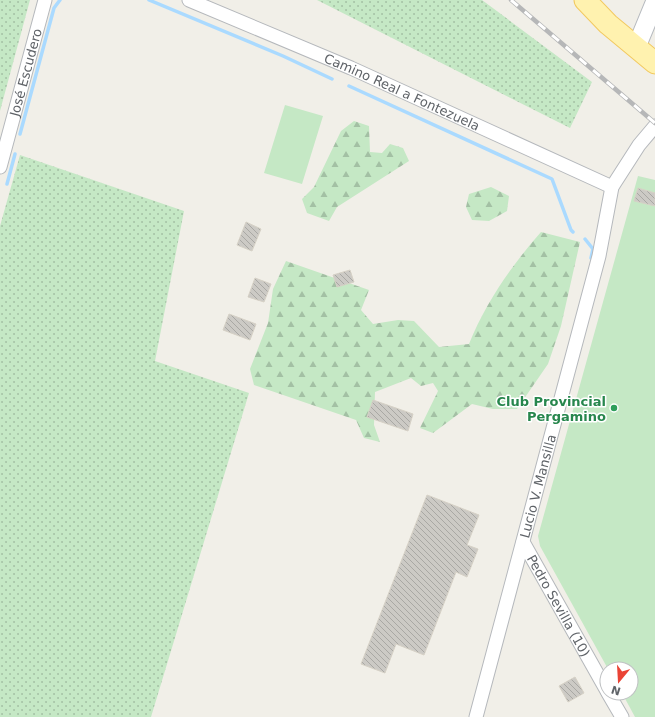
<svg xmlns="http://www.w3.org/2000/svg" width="655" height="717" font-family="'DejaVu Sans',sans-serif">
  <defs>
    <pattern id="green-dots" width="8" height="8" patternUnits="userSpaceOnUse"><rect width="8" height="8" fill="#c5e8c5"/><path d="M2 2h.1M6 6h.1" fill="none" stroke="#a3c0a4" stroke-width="1.8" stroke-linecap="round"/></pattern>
    <pattern id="forest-firs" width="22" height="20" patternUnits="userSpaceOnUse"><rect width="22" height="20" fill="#c5e8c5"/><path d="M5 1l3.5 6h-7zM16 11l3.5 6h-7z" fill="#a3c0a4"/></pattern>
    <pattern id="building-back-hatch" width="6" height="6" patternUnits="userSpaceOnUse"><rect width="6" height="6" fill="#cccac5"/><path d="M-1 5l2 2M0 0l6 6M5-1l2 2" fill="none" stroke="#a9a8a4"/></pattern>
  </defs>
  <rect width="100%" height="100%" fill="#f1efe8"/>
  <!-- green -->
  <path fill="url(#green-dots)" d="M 0,0 L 30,0 L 0,111 Z
    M 317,0 L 482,0 L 592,82 L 570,128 Z
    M 20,155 L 184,211 L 155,361 L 249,393 L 151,717 L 0,717 L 0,226 Z"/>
  <!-- forest -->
  <path fill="url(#forest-firs)" d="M 354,121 L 369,126 L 370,152 L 382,153 L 390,144 L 403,148 L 409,161 L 337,207 L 329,221 L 307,213 L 302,199 L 314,187 L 341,131 Z
    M 491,187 L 509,196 L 507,211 L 489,221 L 472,220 L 466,207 L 469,194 Z
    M 541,232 L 580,242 L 561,326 L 548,364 L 517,409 L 493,409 L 472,404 L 433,433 L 420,428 L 438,391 L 433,383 L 421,386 L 411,378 L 375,392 L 374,425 L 380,442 L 364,438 L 356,420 L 254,385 L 250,369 L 268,323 L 273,289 L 286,261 L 369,290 L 361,310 L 373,324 L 398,320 L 414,321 L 439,347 L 469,344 C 486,302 512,265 541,232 Z"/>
  <!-- pitch -->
  <path fill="#c5e8c5" d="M 285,105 L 323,116 L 302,184 L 264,173 Z
    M 638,176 L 655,180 L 655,717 L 635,717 L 622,693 L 631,693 L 631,669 L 608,669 L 540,546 L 538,536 Z"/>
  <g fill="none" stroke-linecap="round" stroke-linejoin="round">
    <!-- stream -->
    <path stroke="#aadaff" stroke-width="3.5" d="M 149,0 L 283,56 L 332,79
      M 349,86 L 552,179 L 571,230 L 573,232
      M 20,134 L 54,8 L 60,0
      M 7,184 L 15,154
      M 585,239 L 593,249 L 591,258"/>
  </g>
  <!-- building -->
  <path fill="url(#building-back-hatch)" stroke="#d6d1c6" d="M 638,188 L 655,193 L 655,206 L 634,201 Z
    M 246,222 L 261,229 L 252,251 L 237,245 Z
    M 350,270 L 354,282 L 337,287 L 333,275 Z
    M 255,278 L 271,284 L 264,302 L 248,297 Z
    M 229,314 L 256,324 L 250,340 L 223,330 Z
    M 373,400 L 413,414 L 408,431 L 367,417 Z
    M 427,495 L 479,515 L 467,545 L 478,549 L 467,577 L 456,572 L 424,655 L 396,644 L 385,673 L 361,664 Z
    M 575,677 L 584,693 L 568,702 L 559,686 Z"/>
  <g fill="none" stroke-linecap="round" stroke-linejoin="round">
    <defs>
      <g id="minor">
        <path id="s1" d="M 189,0 L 351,68 L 612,187"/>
        <path id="s2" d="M 0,167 L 45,0"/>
        <path id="s3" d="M 523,542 L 607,691"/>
        <path d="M 608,693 L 622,717"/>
        <path id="s4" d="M 476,717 L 599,256 L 612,187 L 639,145 L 655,126"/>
      </g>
      <path id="secondary" d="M 636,48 L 655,2"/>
      <path id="primary" d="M 585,0 L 608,24 L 655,63"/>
    </defs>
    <!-- minor casing -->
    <use href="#minor" stroke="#b5b8bc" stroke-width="15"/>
    <!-- secondary casing -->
    <use href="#secondary" stroke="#b6babf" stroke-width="20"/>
    <!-- primary casing -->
    <use href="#primary" stroke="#f2c960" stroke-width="23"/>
    <!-- minor -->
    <use href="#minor" stroke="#fff" stroke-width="13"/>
    <!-- secondary -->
    <use href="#secondary" stroke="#fff" stroke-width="18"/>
    <!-- primary -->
    <use href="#primary" stroke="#fff2af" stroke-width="21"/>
    <defs>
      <path id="rail" d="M 511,0 L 655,123"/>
    </defs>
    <!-- rail casing -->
    <use href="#rail" stroke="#b6b7b8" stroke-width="4.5"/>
    <!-- rail -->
    <use href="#rail" stroke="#fff" stroke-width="3" stroke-dasharray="9" stroke-linecap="butt"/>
  </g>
  <!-- markers -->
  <circle fill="#2e9e5b" stroke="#fff" stroke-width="1.5" cx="614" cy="408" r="4"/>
  <g text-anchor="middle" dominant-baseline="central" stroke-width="3" stroke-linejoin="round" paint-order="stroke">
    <!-- street labels -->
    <g font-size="13" fill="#5f6368" stroke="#fff">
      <text stroke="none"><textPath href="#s2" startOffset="98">José Escudero</textPath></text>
      <text stroke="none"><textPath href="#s1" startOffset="232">Camino Real a Fontezuela</textPath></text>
      <text stroke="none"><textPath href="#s4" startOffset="239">Lucio V. Mansilla</textPath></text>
      <text stroke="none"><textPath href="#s3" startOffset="73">Pedro Sevilla (10)</textPath></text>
    </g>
    <!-- leisure labels -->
    <g font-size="13" font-weight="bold" fill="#27864d" stroke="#fff" text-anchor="end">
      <text x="606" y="401">Club Provincial<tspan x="606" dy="15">Pergamino</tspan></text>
    </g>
  </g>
  <!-- north arrow -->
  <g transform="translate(619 681) rotate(198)"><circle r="19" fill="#ffffff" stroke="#bfc1c3"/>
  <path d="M0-3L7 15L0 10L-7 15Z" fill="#ea4335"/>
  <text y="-6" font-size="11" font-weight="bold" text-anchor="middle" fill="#5f6368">N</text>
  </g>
</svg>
